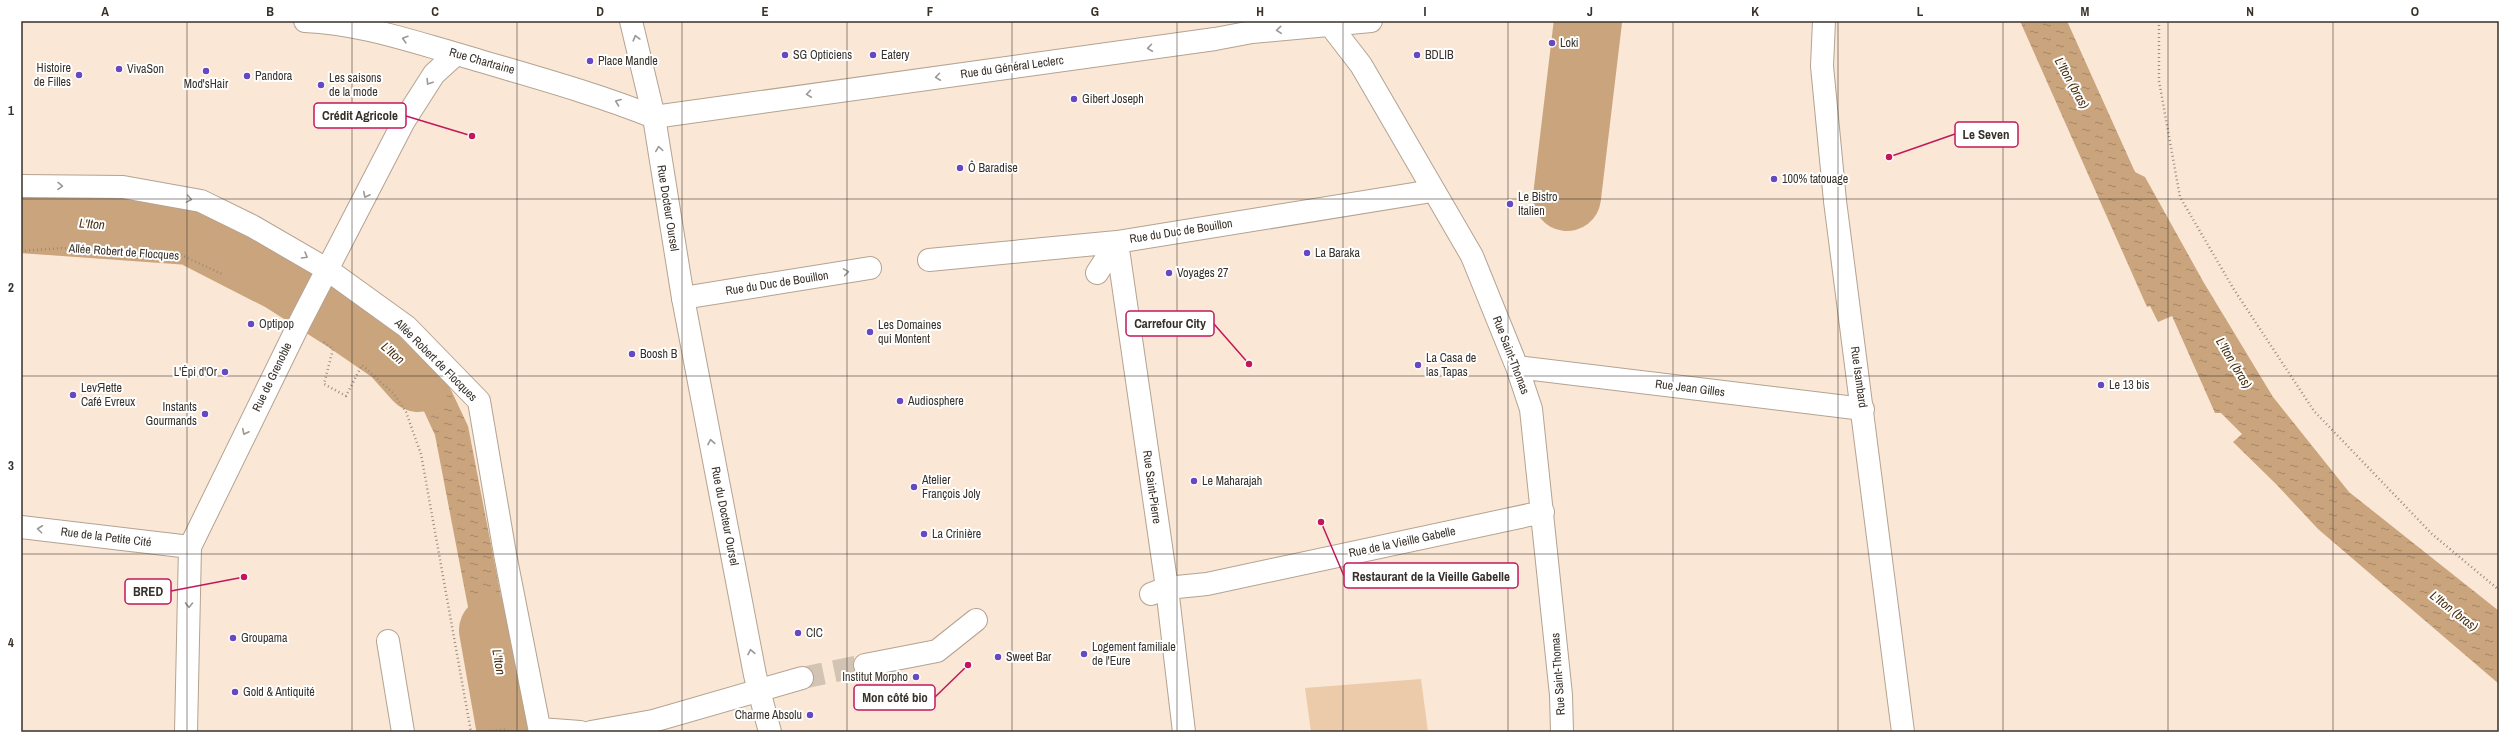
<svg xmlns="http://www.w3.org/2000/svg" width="2520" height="753" font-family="'Archivo Narrow',sans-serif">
  <defs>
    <pattern id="water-ripples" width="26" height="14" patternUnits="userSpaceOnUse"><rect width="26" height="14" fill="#caa47c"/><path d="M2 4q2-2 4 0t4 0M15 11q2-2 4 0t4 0" fill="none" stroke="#a58666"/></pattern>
  </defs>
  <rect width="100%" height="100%" fill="#fae7d5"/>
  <!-- green -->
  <path fill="#ebcbaa" d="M 1421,679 L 1428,732 L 1311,732 L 1305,688 Z"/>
  <!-- water -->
  <path fill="url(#water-ripples)" d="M 2020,21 L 2067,21 L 2135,172 L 2145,177 L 2204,283 L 2273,397 L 2349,492 L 2499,611 L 2499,684 L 2318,529 L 2276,484 L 2233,442 L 2242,434 L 2221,413 L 2215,413 L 2172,316 L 2158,322 L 2150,306 L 2147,307 Z
    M 1602,25 L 1605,55 L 1584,196 L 1550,198 L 1574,59 L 1569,29 Z
    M 21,202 L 196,218 L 291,262 L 276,295 L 186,249 L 155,242 L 89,237 L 21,239 Z
    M 353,303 L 413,348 L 451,390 L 468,426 L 525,720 L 491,727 L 435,435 L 422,407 L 390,373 L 338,335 Z"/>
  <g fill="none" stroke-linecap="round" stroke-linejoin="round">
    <!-- river -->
    <path stroke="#caa47c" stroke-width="68" d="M 1567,197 L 1588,21
      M 21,219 L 191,231 L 283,278 L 346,318 L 394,351 L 418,378
      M 493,630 L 511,732"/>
    <!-- minor-tunnel -->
    <path stroke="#d3c3b3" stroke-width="22" stroke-dasharray="22 11" stroke-linecap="butt" d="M 802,678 L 865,665"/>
    <defs>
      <path id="minor" d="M 305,21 C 357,23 407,40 457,54 C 523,74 589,91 654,117 L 1215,39 L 1252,32 L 1371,21
        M 1327,21 L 1361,65 L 1472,256 L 1517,367 L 1531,409 L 1561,695 L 1562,732
        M 21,186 L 123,187 L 201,201 L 252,226 L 328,270 L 407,327 L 479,401 L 505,554 L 540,732
        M 1117,242 L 1167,588 L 1184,732
        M 929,260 L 1117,242 L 1432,191
        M 1097,273 L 1117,242
        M 683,298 L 870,268
        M 1517,367 L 1863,409
        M 21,527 L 190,547
        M 1151,594 L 1167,588 L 1207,584 L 1543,512
        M 388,641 L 403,732
        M 865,665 L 937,651 L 976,620
        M 540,729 L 580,732
        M 186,732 L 190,547 L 300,322 L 404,121 L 434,74 L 456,54
        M 591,732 L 653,721 L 802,678"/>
      <path id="major" d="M 631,21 L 654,117 L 683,298 L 755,675 L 770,732
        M 1824,21 L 1822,66 L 1835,201 L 1903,732"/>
    </defs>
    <!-- minor casing -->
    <use href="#minor" stroke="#b4a392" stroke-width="24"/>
    <!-- major casing -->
    <use href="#major" stroke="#b4a392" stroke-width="24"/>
    <!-- path -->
    <path stroke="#998c80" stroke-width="2.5" stroke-dasharray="1 3" stroke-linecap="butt" d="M 2159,21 L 2159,81 L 2180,197 L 2233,288 L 2314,411 L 2432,534 L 2499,590
      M 21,251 L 63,248 L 179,254 L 222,274
      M 324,342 L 333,349 L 324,384 L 346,396 L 362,365 L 394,394 L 406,412 L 421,454 L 471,732
      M 484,732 L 508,729"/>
    <!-- minor -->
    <use href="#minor" stroke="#fff" stroke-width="22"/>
    <!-- major -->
    <use href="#major" stroke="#fff" stroke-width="22"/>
  </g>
  <!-- one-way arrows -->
  <defs><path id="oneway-chevron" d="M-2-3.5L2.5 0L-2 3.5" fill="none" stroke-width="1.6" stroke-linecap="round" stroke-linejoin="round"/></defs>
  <g stroke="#9c9894">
    <use href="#oneway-chevron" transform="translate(1279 30) rotate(175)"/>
    <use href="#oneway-chevron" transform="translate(636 38) rotate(-105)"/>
    <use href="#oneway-chevron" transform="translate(405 39) rotate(-163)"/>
    <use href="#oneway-chevron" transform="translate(1150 48) rotate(172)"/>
    <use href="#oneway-chevron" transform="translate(938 77) rotate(172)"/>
    <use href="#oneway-chevron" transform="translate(429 82) rotate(122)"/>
    <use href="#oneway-chevron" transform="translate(809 94) rotate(172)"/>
    <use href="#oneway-chevron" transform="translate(618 102) rotate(-159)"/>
    <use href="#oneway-chevron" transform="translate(659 149) rotate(-98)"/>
    <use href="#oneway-chevron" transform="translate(60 186) rotate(1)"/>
    <use href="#oneway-chevron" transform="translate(366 195) rotate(117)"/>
    <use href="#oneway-chevron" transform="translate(189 199) rotate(10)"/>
    <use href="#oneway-chevron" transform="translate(305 256) rotate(30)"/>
    <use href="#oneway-chevron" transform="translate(846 272) rotate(-9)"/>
    <use href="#oneway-chevron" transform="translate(245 432) rotate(116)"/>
    <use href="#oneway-chevron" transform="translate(711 442) rotate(-101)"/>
    <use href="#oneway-chevron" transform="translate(40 529) rotate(-173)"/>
    <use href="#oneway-chevron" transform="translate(189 605) rotate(91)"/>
    <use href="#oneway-chevron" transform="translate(751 652) rotate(-101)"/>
  </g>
  <!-- grid -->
  <path fill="none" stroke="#38312a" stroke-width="1" stroke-opacity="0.55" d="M 187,21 L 187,732M 352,21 L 352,732M 517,21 L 517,732M 682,21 L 682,732M 847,21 L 847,732M 1012,21 L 1012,732M 1177,21 L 1177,732M 1343,21 L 1343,732M 1508,21 L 1508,732M 1673,21 L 1673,732M 1838,21 L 1838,732M 2003,21 L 2003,732M 2168,21 L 2168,732M 2333,21 L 2333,732M 21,199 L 2499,199M 21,376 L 2499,376M 21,554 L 2499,554"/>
  <!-- markers -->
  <g fill="#6648c1" stroke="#fff" stroke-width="1.5">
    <circle cx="1552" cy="43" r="4"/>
    <circle cx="785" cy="55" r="4"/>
    <circle cx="873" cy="55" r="4"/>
    <circle cx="1417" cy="55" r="4"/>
    <circle cx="590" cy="61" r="4"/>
    <circle cx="119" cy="69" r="4"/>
    <circle cx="206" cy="71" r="4"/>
    <circle cx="79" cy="75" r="4"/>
    <circle cx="247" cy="76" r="4"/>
    <circle cx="321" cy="85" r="4"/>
    <circle cx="1074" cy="99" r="4"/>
    <circle cx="960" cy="168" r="4"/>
    <circle cx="1774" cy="179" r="4"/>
    <circle cx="1510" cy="204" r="4"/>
    <circle cx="1307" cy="253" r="4"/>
    <circle cx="1169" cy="273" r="4"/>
    <circle cx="251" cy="324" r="4"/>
    <circle cx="870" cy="332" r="4"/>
    <circle cx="632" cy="354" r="4"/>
    <circle cx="1418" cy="365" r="4"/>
    <circle cx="225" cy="372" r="4"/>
    <circle cx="2101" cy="385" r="4"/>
    <circle cx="73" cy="395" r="4"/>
    <circle cx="900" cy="401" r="4"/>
    <circle cx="205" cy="414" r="4"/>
    <circle cx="1194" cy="481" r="4"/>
    <circle cx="914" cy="487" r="4"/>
    <circle cx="924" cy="534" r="4"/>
    <circle cx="798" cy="633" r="4"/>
    <circle cx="233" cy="638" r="4"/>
    <circle cx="1084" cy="654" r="4"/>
    <circle cx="998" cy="657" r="4"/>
    <circle cx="916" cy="677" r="4"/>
    <circle cx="235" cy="692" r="4"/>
    <circle cx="810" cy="715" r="4"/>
  </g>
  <g text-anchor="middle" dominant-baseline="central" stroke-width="4" stroke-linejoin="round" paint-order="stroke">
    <!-- poi labels -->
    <g font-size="12" fill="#38312a" stroke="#fff" text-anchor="start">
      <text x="1560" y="43">Loki</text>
      <text x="793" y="55">SG Opticiens</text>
      <text x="881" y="55">Eatery</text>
      <text x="1425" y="55">BDLIB</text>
      <text x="598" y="61">Place Mandle</text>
      <text x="71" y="68" text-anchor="end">Histoire<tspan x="71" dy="14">de Filles</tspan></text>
      <text x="127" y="69">VivaSon</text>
      <text x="255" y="76">Pandora</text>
      <text x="329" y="78">Les saisons<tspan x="329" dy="14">de la mode</tspan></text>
      <text x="206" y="84" text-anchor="middle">Mod'sHair</text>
      <text x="1082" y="99">Gibert Joseph</text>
      <text x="968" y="168">Ô Baradise</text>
      <text x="1782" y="179">100% tatouage</text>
      <text x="1518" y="197">Le Bistro<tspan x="1518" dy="14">Italien</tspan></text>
      <text x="1315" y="253">La Baraka</text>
      <text x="1177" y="273">Voyages 27</text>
      <text x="259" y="324">Optipop</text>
      <text x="878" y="325">Les Domaines<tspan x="878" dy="14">qui Montent</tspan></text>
      <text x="640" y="354">Boosh B</text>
      <text x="1426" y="358">La Casa de<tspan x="1426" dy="14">las Tapas</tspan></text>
      <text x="217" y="372" text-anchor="end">L'Épi d'Or</text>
      <text x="2109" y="385">Le 13 bis</text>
      <text x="81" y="388">LevЯette<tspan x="81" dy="14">Café Evreux</tspan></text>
      <text x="908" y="401">Audiosphere</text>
      <text x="197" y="407" text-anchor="end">Instants<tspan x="197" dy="14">Gourmands</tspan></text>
      <text x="922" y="480">Atelier<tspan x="922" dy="14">François Joly</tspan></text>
      <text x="1202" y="481">Le Maharajah</text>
      <text x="932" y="534">La Crinière</text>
      <text x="806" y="633">CIC</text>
      <text x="241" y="638">Groupama</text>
      <text x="1092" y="647">Logement familiale<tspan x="1092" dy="14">de l'Eure</tspan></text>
      <text x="1006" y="657">Sweet Bar</text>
      <text x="908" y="677" text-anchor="end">Institut Morpho</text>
      <text x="243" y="692">Gold &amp; Antiquité</text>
      <text x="802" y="715" text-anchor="end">Charme Absolu</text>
    </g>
    <!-- street labels -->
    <g font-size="12" fill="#38312a" stroke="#fff">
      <text transform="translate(482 61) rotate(16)">Rue Chartraine</text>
      <text transform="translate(1012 67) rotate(-8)">Rue du Général Leclerc</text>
      <text transform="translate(668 208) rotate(81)">Rue Docteur Oursel</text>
      <text transform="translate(1181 231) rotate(-9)">Rue du Duc de Bouillon</text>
      <text transform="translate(124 252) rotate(4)">Allée Robert de Flocques</text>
      <text transform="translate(777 283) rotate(-9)">Rue du Duc de Bouillon</text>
      <text transform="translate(1511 355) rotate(69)">Rue Saint-Thomas</text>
      <text transform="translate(436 360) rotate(45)">Allée Robert de Flocques</text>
      <text transform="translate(272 377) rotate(-64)">Rue de Grenoble</text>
      <text transform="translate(1859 377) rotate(82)">Rue Isambard</text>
      <text transform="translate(1690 388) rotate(7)">Rue Jean Gilles</text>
      <text transform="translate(1152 487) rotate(82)">Rue Saint-Pierre</text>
      <text transform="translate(725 516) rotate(79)">Rue du Docteur Oursel</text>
      <text transform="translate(106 537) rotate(7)">Rue de la Petite Cité</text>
      <text transform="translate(1402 542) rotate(-12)">Rue de la Vieille Gabelle</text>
      <text transform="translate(1558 674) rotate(-94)">Rue Saint-Thomas</text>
    </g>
    <!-- water labels -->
    <g font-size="13" font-style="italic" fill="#492e0e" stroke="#fff">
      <text transform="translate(2072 83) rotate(61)">L'Iton (bras)</text>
      <text transform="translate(92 224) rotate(4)">L'Iton</text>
      <text transform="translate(393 353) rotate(41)">L'Iton</text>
      <text transform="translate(2234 363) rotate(59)">L'Iton (bras)</text>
      <text transform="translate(2454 611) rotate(38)">L'Iton (bras)</text>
      <text transform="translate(499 662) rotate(80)">L'Iton</text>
    </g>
  </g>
  <!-- callouts -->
  <path fill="none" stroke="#c2185b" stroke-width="1.5" d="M472 136L406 116M1889 157L1955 134M1249 364L1214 324M1321 522L1344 576M244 577L171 591M968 665L935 697"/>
  <g fill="#c2185b" stroke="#fff" stroke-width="1.5">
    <circle cx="472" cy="136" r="4"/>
    <circle cx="1889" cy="157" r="4"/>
    <circle cx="1249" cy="364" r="4"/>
    <circle cx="1321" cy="522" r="4"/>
    <circle cx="244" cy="577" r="4"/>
    <circle cx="968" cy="665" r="4"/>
  </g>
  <g fill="#fff" stroke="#c2185b" stroke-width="1.5">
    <rect x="314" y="103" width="92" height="25" rx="4"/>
    <rect x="1955" y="122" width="63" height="25" rx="4"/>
    <rect x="1126" y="311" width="88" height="25" rx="4"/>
    <rect x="1344" y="563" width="174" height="25" rx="4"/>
    <rect x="125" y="579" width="46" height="25" rx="4"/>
    <rect x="854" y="685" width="81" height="25" rx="4"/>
  </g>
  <g font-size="13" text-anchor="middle" font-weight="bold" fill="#38312a">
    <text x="360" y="120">Crédit Agricole</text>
    <text x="1986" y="139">Le Seven</text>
    <text x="1170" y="328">Carrefour City</text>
    <text x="1431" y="581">Restaurant de la Vieille Gabelle</text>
    <text x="148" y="596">BRED</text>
    <text x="895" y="702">Mon côté bio</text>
  </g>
  <!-- border -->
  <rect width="2520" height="753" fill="none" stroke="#ffffff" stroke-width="44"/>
  <rect x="22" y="22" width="2476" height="709" fill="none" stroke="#38312a" stroke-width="1.5"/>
  <g font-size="13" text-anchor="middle" font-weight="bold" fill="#38312a">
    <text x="105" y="16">A</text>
    <text x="270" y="16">B</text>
    <text x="435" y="16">C</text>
    <text x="600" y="16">D</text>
    <text x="765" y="16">E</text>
    <text x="930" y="16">F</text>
    <text x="1095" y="16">G</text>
    <text x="1260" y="16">H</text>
    <text x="1425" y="16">I</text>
    <text x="1590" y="16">J</text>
    <text x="1755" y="16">K</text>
    <text x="1920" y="16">L</text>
    <text x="2085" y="16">M</text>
    <text x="2250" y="16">N</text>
    <text x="2415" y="16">O</text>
    <text x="11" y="115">1</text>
    <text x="11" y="292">2</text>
    <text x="11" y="470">3</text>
    <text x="11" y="647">4</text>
  </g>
</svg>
